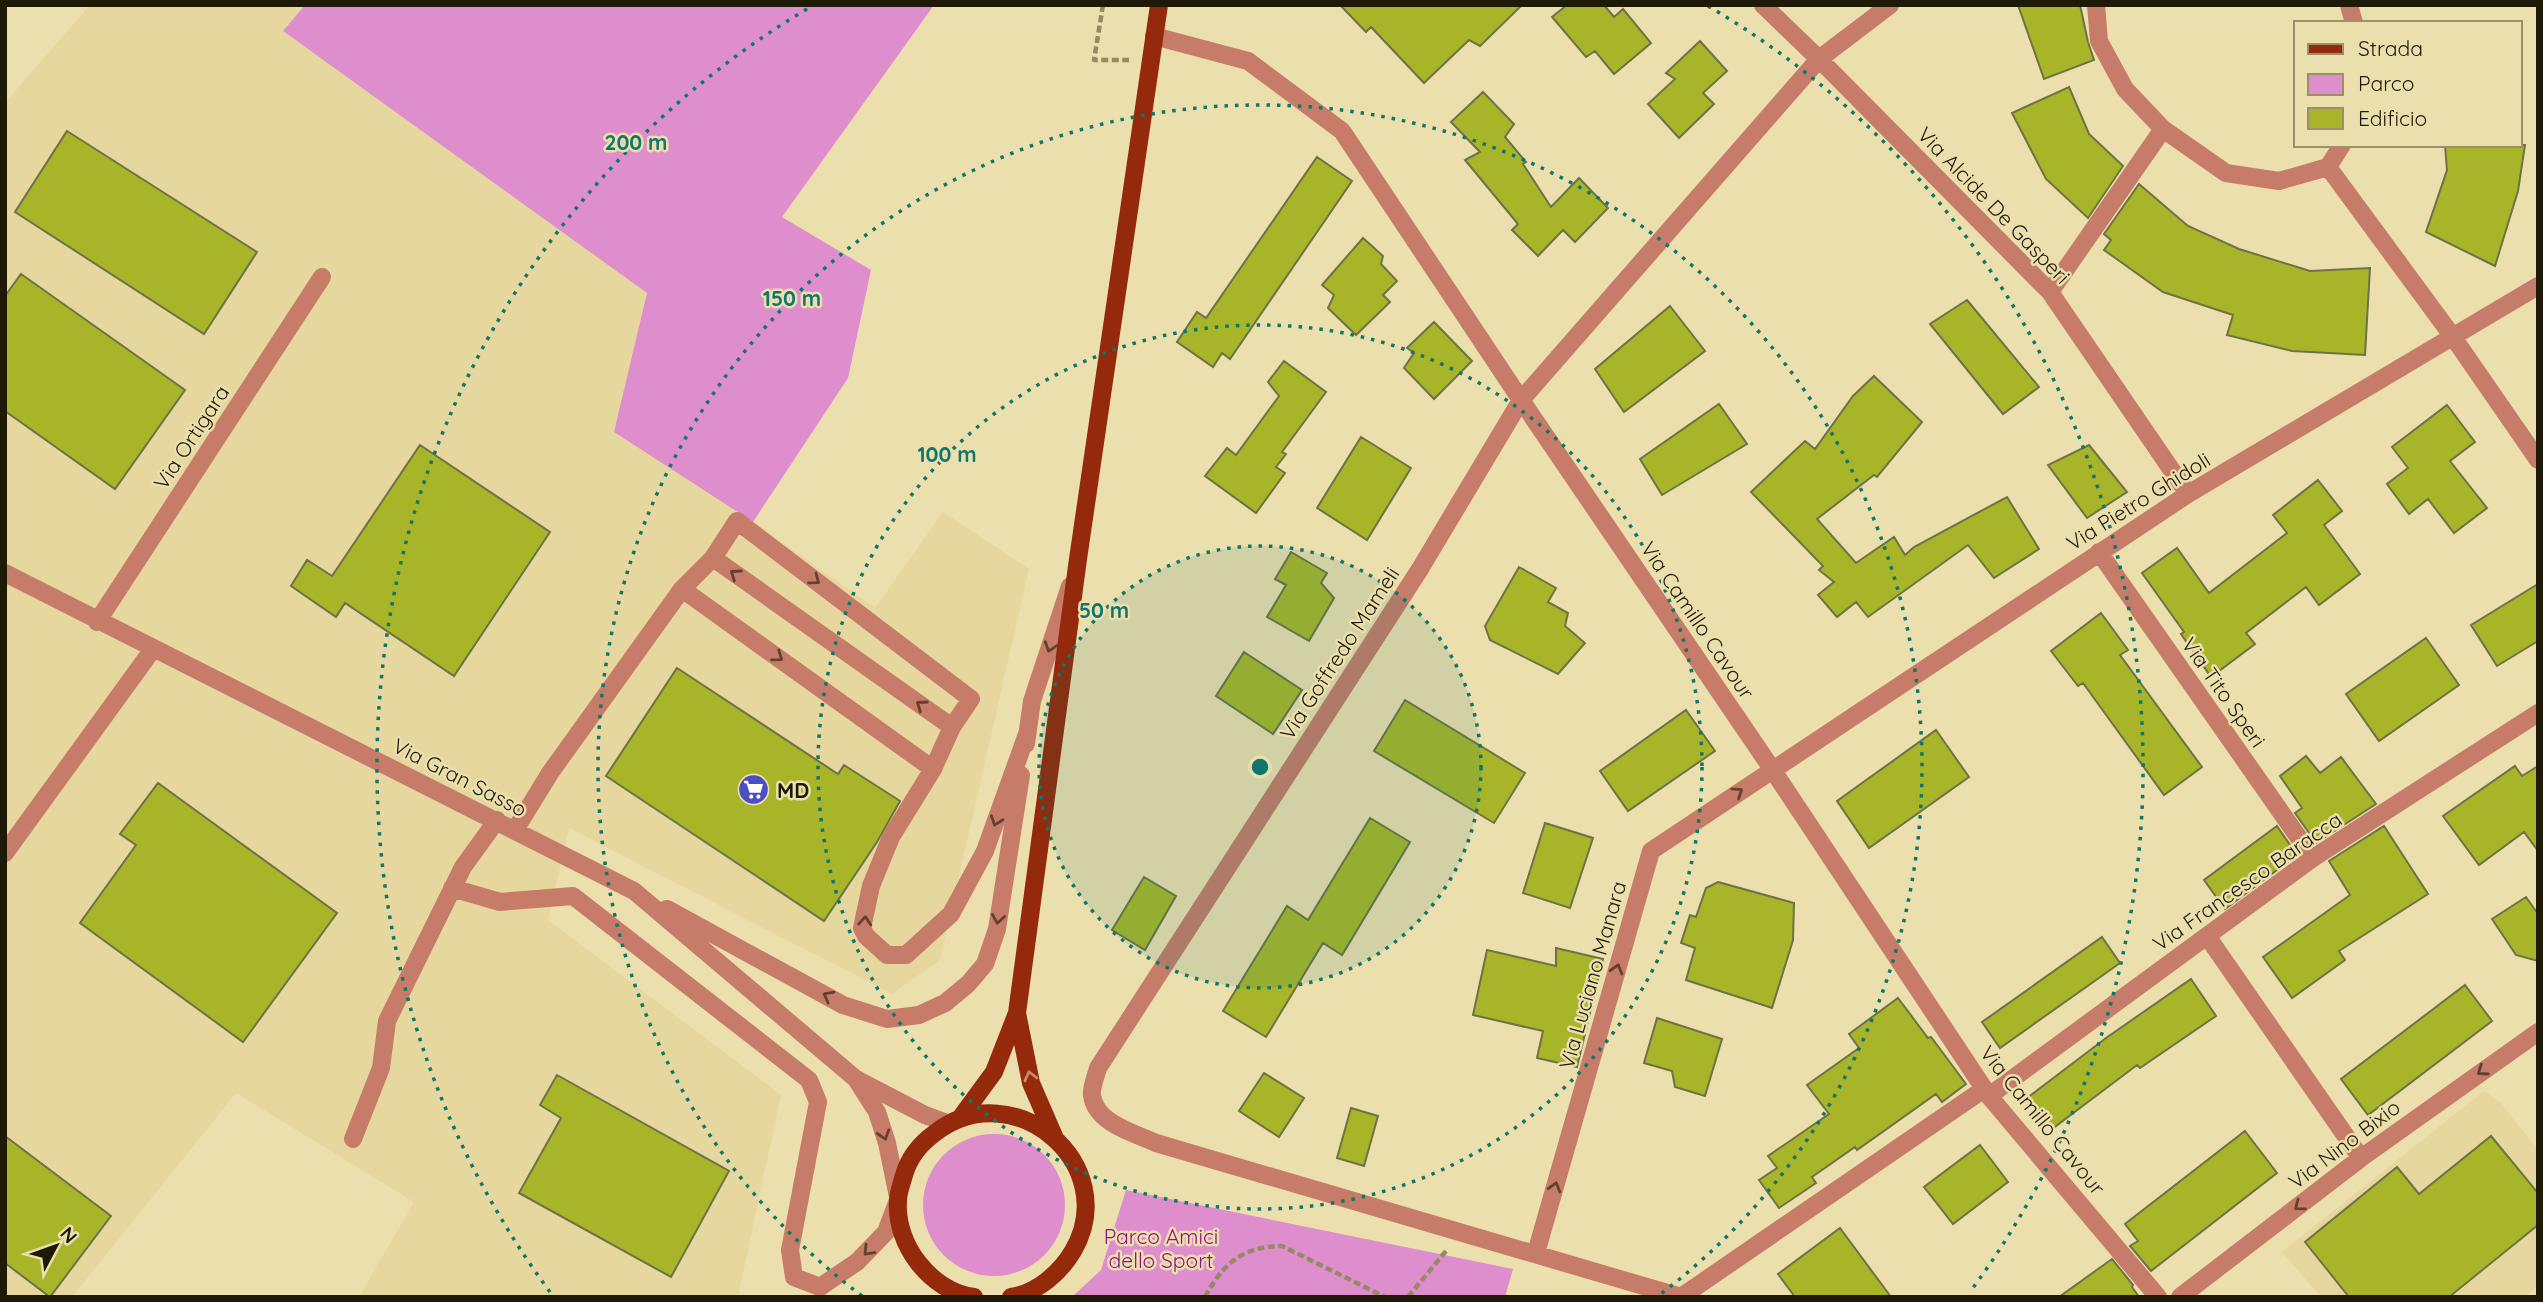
<svg xmlns="http://www.w3.org/2000/svg" width="2543" height="1302" font-family="Quicksand,sans-serif">
  <rect width="100%" height="100%" fill="#ecdfae"/>
  <!-- built -->
  <path fill="#e6d79e" d="M 90,5 L 305,5 L 283,31 L 647,293 L 615,433 L 753,522 L 875,608 L 943,512 L 1029,569 L 940,960 L 892,994 L 569,828 L 548,920 L 781,1095 L 738,1297 L 359,1297 L 414,1202 L 236,1093 L 72,1297 L 5,1297 L 5,103 Z
    M 2484,1091 L 2500,1102 L 2538,1150 L 2538,1286 L 2524,1297 L 2321,1297 L 2282,1252 Z"/>
  <!-- green -->
  <path fill="#de8ecc" d="M 305,5 L 934,5 L 782,217 L 871,270 L 848,378 L 753,522 L 614,432 L 647,293 L 283,31 Z
    M923 1205a71 71 0 1 1 142 0a71 71 0 1 1-142 0Z
    M 1126,1190 L 1513,1269 L 1505,1297 L 1072,1297 L 1101,1270 Z"/>
  <!-- building -->
  <path fill="#a8b528" stroke="#6d7346" stroke-width="2" d="M 1340,5 L 1522,5 L 1480,46 L 1469,40 L 1424,83 L 1371,27 L 1366,32 Z
    M 1567,5 L 1604,5 L 1614,17 L 1623,9 L 1651,43 L 1614,74 L 1595,51 L 1586,57 L 1552,17 Z
    M 2018,5 L 2080,5 L 2088,42 L 2094,60 L 2044,79 Z
    M 1700,41 L 1727,71 L 1703,93 L 1714,104 L 1679,138 L 1648,104 L 1675,79 L 1666,73 Z
    M 2069,87 L 2089,134 L 2123,166 L 2088,218 L 2046,179 L 2012,113 Z
    M 1483,92 L 1514,124 L 1505,137 L 1526,162 L 1523,164 L 1551,207 L 1579,178 L 1608,208 L 1575,242 L 1563,230 L 1538,256 L 1512,230 L 1518,224 L 1465,160 L 1480,152 L 1451,122 Z
    M 67,131 L 257,252 L 204,334 L 15,212 Z
    M 2445,145 L 2525,145 L 2518,191 L 2495,266 L 2426,232 L 2447,170 Z
    M 1317,157 L 1352,181 L 1230,359 L 1222,353 L 1213,367 L 1177,342 L 1197,312 L 1206,318 Z
    M 2139,184 L 2188,226 L 2239,249 L 2310,271 L 2370,268 L 2365,355 L 2292,351 L 2227,335 L 2233,315 L 2163,292 L 2104,250 L 2111,240 L 2104,234 Z
    M 1363,238 L 1383,256 L 1381,264 L 1397,281 L 1383,295 L 1390,302 L 1356,335 L 1328,308 L 1334,295 L 1322,285 Z
    M 21,274 L 185,390 L 115,489 L 5,411 L 5,296 Z
    M 1967,300 L 2039,387 L 2003,414 L 1930,324 Z
    M 1670,306 L 1705,351 L 1624,412 L 1595,369 Z
    M 1434,322 L 1472,361 L 1434,399 L 1404,368 L 1414,353 L 1407,348 Z
    M 1284,361 L 1326,392 L 1282,452 L 1286,454 L 1276,467 L 1285,473 L 1256,513 L 1205,476 L 1227,448 L 1236,455 L 1279,396 L 1268,382 Z
    M 1874,376 L 1922,422 L 1877,477 L 1874,475 L 1817,519 L 1856,563 L 1894,537 L 1905,555 L 1914,547 L 2007,497 L 2039,549 L 1994,578 L 1968,545 L 1868,617 L 1856,602 L 1837,617 L 1818,595 L 1834,582 L 1819,570 L 1823,566 L 1751,492 L 1805,441 L 1815,449 L 1853,396 Z
    M 1719,404 L 1747,444 L 1662,495 L 1640,459 Z
    M 2447,405 L 2475,442 L 2450,461 L 2487,508 L 2454,533 L 2428,499 L 2409,514 L 2387,484 L 2408,468 L 2392,447 Z
    M 1361,437 L 1411,468 L 1367,540 L 1317,508 Z
    M 420,445 L 550,532 L 454,676 L 345,603 L 336,617 L 291,586 L 307,560 L 332,576 Z
    M 2089,445 L 2127,492 L 2087,518 L 2048,465 Z
    M 2318,480 L 2342,511 L 2324,525 L 2360,574 L 2319,605 L 2306,587 L 2246,633 L 2255,644 L 2211,677 L 2181,634 L 2184,632 L 2142,573 L 2177,548 L 2209,593 L 2287,533 L 2273,515 Z
    M 1291,552 L 1327,573 L 1321,583 L 1334,598 L 1309,641 L 1267,617 L 1286,585 L 1275,579 Z
    M 1519,567 L 1556,588 L 1548,602 L 1568,613 L 1565,626 L 1585,643 L 1558,674 L 1490,640 L 1485,626 Z
    M 2538,584 L 2538,641 L 2497,666 L 2471,625 Z
    M 2101,613 L 2128,650 L 2120,655 L 2202,767 L 2164,795 L 2083,683 L 2078,686 L 2051,651 Z
    M 2426,638 L 2459,685 L 2379,741 L 2346,694 Z
    M 1244,652 L 1302,690 L 1273,734 L 1216,696 Z
    M 677,668 L 838,774 L 844,765 L 900,801 L 877,842 L 824,921 L 606,776 Z
    M 1405,700 L 1525,773 L 1494,823 L 1374,751 Z
    M 1686,710 L 1715,751 L 1628,811 L 1600,771 Z
    M 1936,730 L 1969,777 L 1869,848 L 1837,801 Z
    M 2306,756 L 2320,773 L 2341,757 L 2376,804 L 2316,843 L 2295,813 L 2302,808 L 2280,776 Z
    M 2515,766 L 2522,776 L 2538,766 L 2538,851 L 2524,832 L 2479,865 L 2443,816 Z
    M 158,783 L 337,913 L 243,1042 L 80,923 L 136,845 L 120,834 Z
    M 1370,818 L 1410,842 L 1342,955 L 1323,943 L 1266,1037 L 1223,1011 L 1287,906 L 1308,920 Z
    M 1545,823 L 1593,838 L 1570,908 L 1523,893 Z
    M 2277,826 L 2297,855 L 2225,909 L 2204,880 Z
    M 2384,826 L 2428,894 L 2339,951 L 2345,960 L 2292,998 L 2263,957 L 2350,895 L 2329,861 Z
    M 1144,877 L 1176,896 L 1145,950 L 1112,930 Z
    M 1718,882 L 1794,903 L 1793,940 L 1772,1008 L 1686,980 L 1695,948 L 1681,943 L 1690,915 L 1696,917 L 1706,888 Z
    M 2526,897 L 2538,914 L 2538,961 L 2516,955 L 2492,919 Z
    M 2102,937 L 2120,963 L 2000,1048 L 1982,1022 Z
    M 1556,948 L 1603,959 L 1577,1067 L 1537,1058 L 1543,1031 L 1473,1015 L 1487,950 L 1556,966 Z
    M 2191,979 L 2216,1016 L 2140,1068 L 2137,1065 L 2052,1129 L 2027,1098 L 2106,1038 Z
    M 2465,985 L 2492,1021 L 2368,1115 L 2341,1079 Z
    M 1898,998 L 1928,1038 L 1931,1037 L 1966,1084 L 1942,1102 L 1936,1094 L 1857,1150 L 1855,1147 L 1812,1177 L 1816,1183 L 1779,1208 L 1759,1180 L 1777,1168 L 1768,1156 L 1829,1114 L 1807,1085 L 1859,1048 L 1849,1034 Z
    M 1657,1018 L 1722,1039 L 1705,1096 L 1675,1087 L 1672,1071 L 1644,1063 Z
    M 1264,1073 L 1304,1098 L 1279,1137 L 1239,1111 Z
    M 557,1075 L 729,1171 L 671,1277 L 519,1193 L 561,1118 L 540,1105 Z
    M 1351,1108 L 1378,1116 L 1364,1166 L 1337,1158 Z
    M 2245,1131 L 2277,1173 L 2151,1271 L 2130,1246 L 2138,1241 L 2125,1224 Z
    M 5,1136 L 111,1216 L 50,1297 L 5,1263 Z
    M 2491,1136 L 2538,1193 L 2538,1225 L 2449,1297 L 2349,1297 L 2305,1242 L 2397,1167 L 2419,1194 Z
    M 1980,1145 L 2008,1182 L 1953,1224 L 1924,1187 Z
    M 1840,1228 L 1891,1297 L 1795,1297 L 1778,1274 Z
    M 2112,1259 L 2133,1285 L 2132,1287 L 2139,1297 L 2059,1297 Z"/>
  <g fill="none" stroke-linecap="round" stroke-linejoin="round">
    <!-- path -->
    <path stroke="#948b66" stroke-width="4.5" stroke-dasharray="7 3.5" stroke-linecap="butt" d="M 1103,5 L 1094,60 L 1129,60
      M 1205,1297 C 1223,1263 1244,1246 1282,1246 L 1385,1297
      M 1408,1297 L 1446,1251"/>
    <!-- minor -->
    <path stroke="#c67c69" stroke-width="18" d="M 1763,5 L 1819,59 L 2050,292 L 2188,494
      M 2096,5 L 2099,41 L 2125,89 L 2163,129
      M 2349,5 L 2354,23
      M 1154,36 L 1248,61 L 1342,131 L 1521,400 L 1772,769 L 1989,1096 L 2158,1297
      M 2342,145 L 2328,167 L 2453,337 L 2538,460
      M 2050,292 L 2163,129 L 2226,173 L 2279,181 L 2328,167
      M 2099,552 L 2313,858
      M 713,558 L 737,521 L 971,699 L 952,727
      M 5,573 L 634,891 L 856,1079 L 925,1115 L 947,1123
      M 682,589 L 933,769
      M 97,622 L 322,277
      M 1026,744 L 1032,701 L 1070,586
      M 515,830 L 550,773 L 682,589 L 713,558 L 952,727 L 933,769 L 891,837 L 871,886 L 862,928 L 866,936 L 887,955 L 906,955 L 951,914 L 985,851 L 1027,734
      M 5,853 L 153,649
      M 452,888 L 500,902 L 573,896 L 809,1080 L 818,1102 L 790,1250 L 794,1277 L 820,1287 L 857,1262 L 886,1232 L 898,1200
      M 667,909 L 843,1005 L 887,1019 L 919,1015 L 945,1003 L 968,984 L 985,964 L 997,929 L 1021,775
      M 2207,936 L 2361,1158
      M 856,1079 L 877,1112 L 887,1143 L 898,1197
      M 1989,1096 L 2313,858 L 2538,713
      M 353,1139 L 381,1068 L 387,1021 L 463,867 L 497,820
      M 1536,1253 L 1651,851 L 2188,494 L 2538,286
      M 1681,1297 L 1156,1143 C 1134,1133 1095,1123 1092,1095 C 1091,1087 1096,1076 1098,1068 L 1420,569 L 1521,400 L 1819,59 L 1890,5
      M 1681,1297 L 1984,1089
      M 2180,1297 L 2361,1158 L 2538,1032"/>
    <!-- major -->
    <path stroke="#942a0b" stroke-width="18" d="M 1017,1013 L 1031,1083 L 1054,1136
      M 961,1117 L 994,1072 L 1017,1013 L 1078,559 L 1159,5
      M 974,1297 C 930,1291 895,1244 898,1201 C 898,1192 902,1183 904,1175 C 909,1158 921,1143 935,1133 C 1014,1072 1123,1165 1073,1251 C 1060,1273 1037,1293 1011,1297"/>
  </g>
  <!-- one-way arrows -->
  <defs><path id="oneway-chevron" d="M-2-3.5L2.5 0L-2 3.5" fill="none" stroke-width="1.6" stroke-linecap="round" stroke-linejoin="round" transform="scale(1.75)"/></defs>
  <g stroke="#62412e">
    <use href="#oneway-chevron" transform="translate(735 574) rotate(-145)"/>
    <use href="#oneway-chevron" transform="translate(815 580) rotate(37)"/>
    <use href="#oneway-chevron" transform="translate(1050 647) rotate(108)"/>
    <use href="#oneway-chevron" transform="translate(778 657) rotate(36)"/>
    <use href="#oneway-chevron" transform="translate(921 705) rotate(-145)"/>
    <use href="#oneway-chevron" transform="translate(1738 792) rotate(-34)"/>
    <use href="#oneway-chevron" transform="translate(996 821) rotate(110)"/>
    <use href="#oneway-chevron" transform="translate(998 919) rotate(99)"/>
    <use href="#oneway-chevron" transform="translate(865 921) rotate(-86)"/>
    <use href="#oneway-chevron" transform="translate(1617 969) rotate(-74)"/>
    <use href="#oneway-chevron" transform="translate(828 996) rotate(-152)"/>
    <use href="#oneway-chevron" transform="translate(2482 1071) rotate(145)"/>
    <use href="#oneway-chevron" transform="translate(884 1135) rotate(73)"/>
    <use href="#oneway-chevron" transform="translate(1555 1187) rotate(-74)"/>
    <use href="#oneway-chevron" transform="translate(2299 1206) rotate(143)"/>
    <use href="#oneway-chevron" transform="translate(868 1251) rotate(134)"/>
  </g>
  <use stroke="#c48e65" href="#oneway-chevron" transform="translate(1030 1076) rotate(-104)"/>
  <!-- distance rings -->
  <circle cx="1260" cy="767" r="221" fill="#0f766e" fill-opacity=".12"/>
  <g fill="none" stroke="#0f766e" stroke-width="3.5" stroke-dasharray="3.5 7">
    <circle cx="1260" cy="767" r="221"/>
    <circle cx="1260" cy="767" r="442"/>
    <path d="M862 1296A662 662 0 1 1 1658 1296"/>
    <path d="M550 1292A883 883 0 0 1 812 6M1708 6A883 883 0 0 1 1970 1292"/>
  </g>
  <!-- icons -->
  <defs>
    <symbol id="supermarket-disc" viewBox="-11 -11 22 22"><circle r="9.5" fill="#494fc4" stroke="#ecdfae"/><path d="M-6-5.5h2.5l.6 2H6L4.5 2H-2.5L-4.4-4H-6ZM-1.5 3.2a1.3 1.3 0 1 0 .1 0ZM3 3.2a1.3 1.3 0 1 0 .1 0Z" fill="#fff"/></symbol>
  </defs>
  <g fill-rule="evenodd">
    <use href="#supermarket-disc" x="736" y="772" width="35" height="35"/>
  </g>
  <g text-anchor="middle" dominant-baseline="central" stroke-width="5" stroke-linejoin="round" paint-order="stroke">
    <!-- street labels -->
    <g font-size="21" fill="#1f1a07" stroke="#ecdfae">
      <text transform="translate(1994 205) rotate(46)">Via Alcide De Gasperi</text>
      <text transform="translate(191 437) rotate(-57)">Via Ortigara</text>
      <text transform="translate(2138 501) rotate(-32)">Via Pietro Ghidoli</text>
      <text transform="translate(1698 620) rotate(56)">Via Camillo Cavour</text>
      <text transform="translate(1339 653) rotate(-57)">Via Goffredo Mameli</text>
      <text transform="translate(2224 692) rotate(55)">Via Tito Speri</text>
      <text transform="translate(460 777) rotate(27)">Via Gran Sasso</text>
      <text transform="translate(2247 881) rotate(-35)">Via Francesco Baracca</text>
      <text transform="translate(1592 975) rotate(-74)">Via Luciano Manara</text>
      <text transform="translate(2043 1120) rotate(51)">Via Camillo Cavour</text>
      <text transform="translate(2344 1144) rotate(-37)">Via Nino Bixio</text>
    </g>
    <!-- poi labels -->
    <g font-size="21" font-weight="bold" fill="#1f1a07" stroke="#ecdfae" text-anchor="start">
      <text x="777" y="790">MD</text>
    </g>
    <!-- park labels -->
    <g font-size="21" fill="#8e147d" stroke="#ecdfae">
      <text x="1161" y="1236">Parco Amici<tspan x="1161" dy="24">dello Sport</tspan></text>
    </g>
  </g>
  <circle cx="1260" cy="767" r="10" fill="#0f766e" stroke="#ecdfae" stroke-width="3.5"/>
  <g font-size="21" text-anchor="middle" font-weight="bold" fill="#0f766e" stroke="#ecdfae" stroke-width="5" stroke-linejoin="round" paint-order="stroke">
    <text x="636" y="150">200 m</text>
    <text x="792" y="306">150 m</text>
    <text x="947" y="462">100 m</text>
    <text x="1104" y="618">50 m</text>
  </g>
  <!-- border -->
  <rect width="2543" height="1302" fill="none" stroke="#1f1a07" stroke-width="14"/>
  <!-- legend -->
  <rect x="2294" y="21" width="228" height="126" fill="#ecdfae" stroke="#9a906b" stroke-width="2"/>
  <rect x="2308" y="44" width="35" height="10" fill="#942a0b" stroke="#9a906b" stroke-width="2"/>
  <text x="2358" y="56" font-size="21" fill="#1f1a07">Strada</text>
  <rect x="2308" y="74" width="35" height="21" fill="#de8ecc" stroke="#9a906b" stroke-width="2"/>
  <text x="2358" y="91" font-size="21" fill="#1f1a07">Parco</text>
  <rect x="2308" y="108" width="35" height="21" fill="#a8b528" stroke="#9a906b" stroke-width="2"/>
  <text x="2358" y="126" font-size="21" fill="#1f1a07">Edificio</text>
  <!-- north arrow -->
  <g transform="translate(56 1246) rotate(49)" stroke="#ecdfae" stroke-width="5" paint-order="stroke">
  <path d="M0-5L12 26L0 18L-12 26Z" fill="#1f1a07"/>
  <text y="-10" font-size="19" font-weight="bold" text-anchor="middle" fill="#1f1a07">N</text>
  </g>
</svg>
